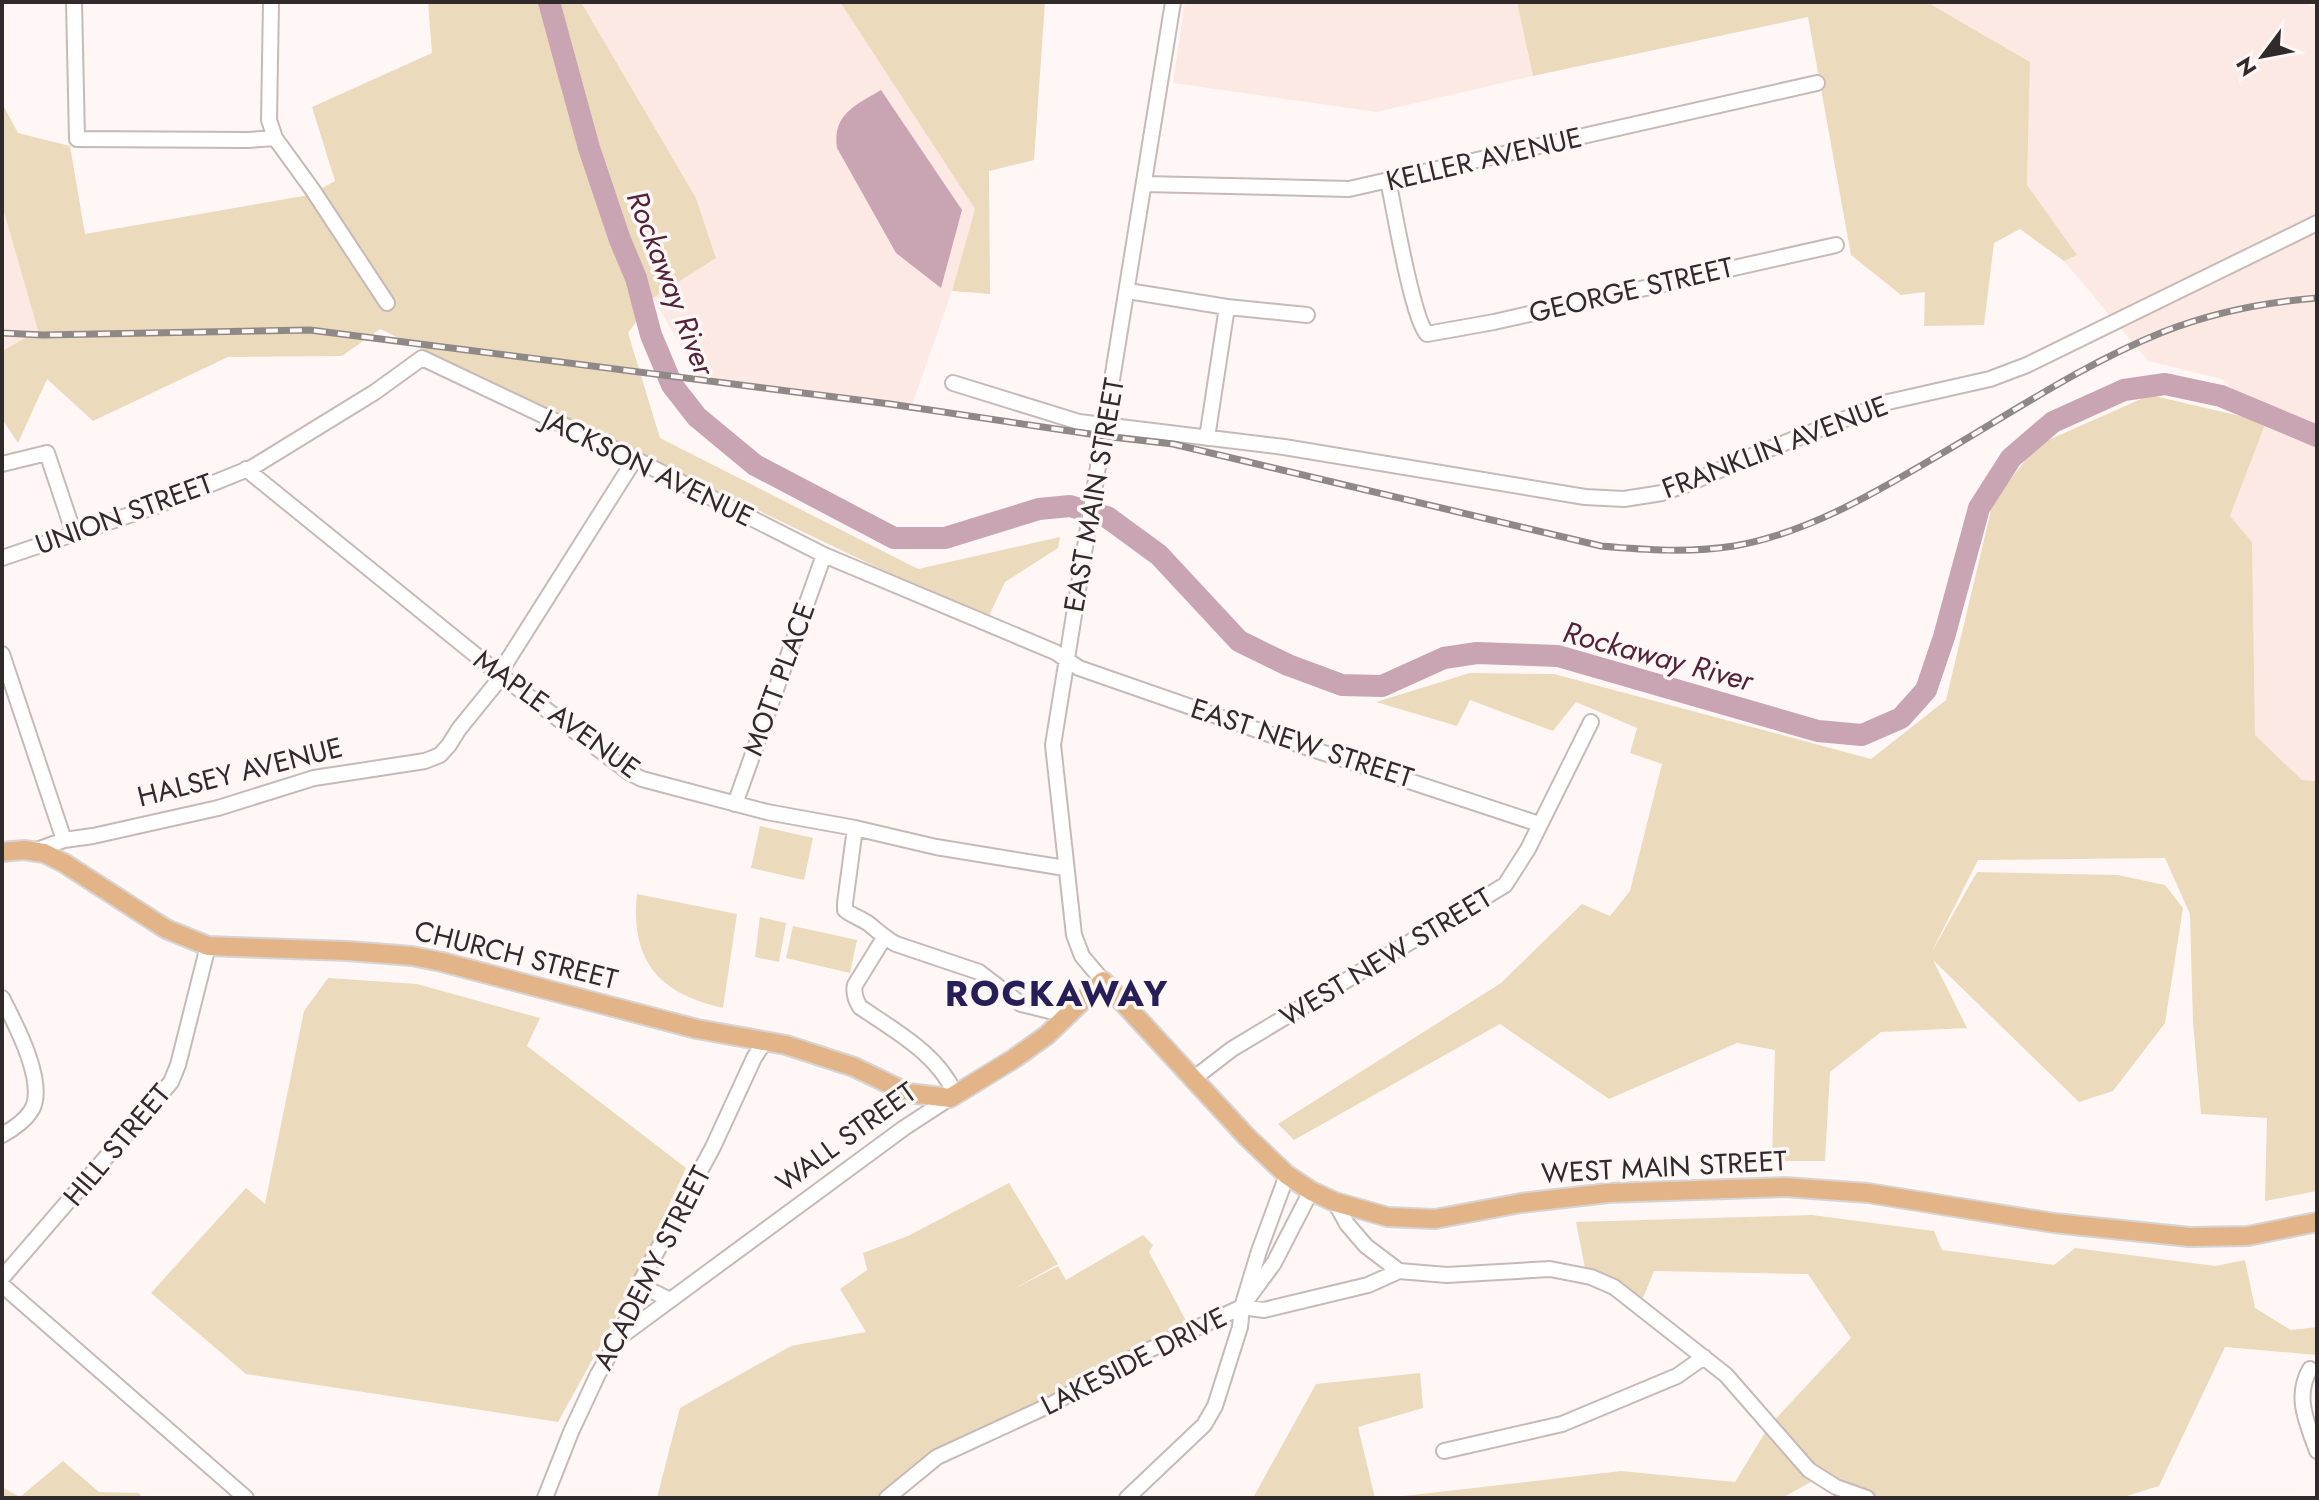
<svg xmlns="http://www.w3.org/2000/svg" width="2319" height="1500" font-family="Jost,sans-serif">
  <rect width="100%" height="100%" fill="#fef7f5"/>
  <!-- built -->
  <path fill="#fde9e3" d="M 581,2 L 840,2 L 975,209 L 952,291 L 910,411 L 703,384 L 653,298 L 716,257 L 696,198 Z
    M 1185,2 L 1517,2 L 1533,76 L 1377,112 L 1173,83 Z
    M 1931,2 L 2303,2 L 2317,8 L 2317,781 L 2302,780 L 2255,735 L 2252,542 L 2230,516 L 2266,422 L 2222,379 L 2148,361 L 2064,261 L 2076,255 L 2027,185 L 2030,62 L 1932,5 Z
    M 2,205 L 38,332 L 2,351 Z"/>
  <!-- green -->
  <path fill="#ebdabc" d="M 428,2 L 581,2 L 696,198 L 716,258 L 653,298 L 628,333 L 660,438 L 918,569 L 1060,537 L 1058,548 L 1005,582 L 987,620 L 380,329 L 342,356 L 228,357 L 93,421 L 47,379 L 18,443 L 2,419 L 2,351 L 38,331 L 2,205 L 2,103 L 18,133 L 70,146 L 85,234 L 309,195 L 335,181 L 312,107 L 432,53 Z
    M 840,2 L 1045,2 L 1034,160 L 989,171 L 990,294 L 952,291 L 975,209 Z
    M 1517,2 L 1931,2 L 1932,5 L 2030,62 L 2027,185 L 2077,255 L 2064,261 L 2020,229 L 1994,243 L 1984,325 L 1924,326 L 1925,292 L 1901,295 L 1851,255 L 1808,17 L 1533,76 Z
    M 2150,395 L 2266,422 L 2230,516 L 2252,542 L 2255,735 L 2302,780 L 2317,781 L 2317,1191 L 2265,1201 L 2267,1118 L 2201,1114 L 2193,1022 L 2190,914 L 2165,858 L 1978,860 L 1930,955 L 1977,872 L 2118,875 L 2165,885 L 2183,908 L 2165,1023 L 2113,1091 L 2079,1102 L 1933,960 L 1967,1028 L 1881,1032 L 1830,1072 L 1825,1161 L 1772,1161 L 1775,1050 L 1737,1043 L 1609,1099 L 1500,1024 L 1294,1140 L 1278,1124 L 1501,983 L 1582,904 L 1610,916 L 1630,891 L 1662,764 L 1630,753 L 1637,728 L 1576,702 L 1553,731 L 1470,700 L 1457,726 L 1376,702 L 1470,673 L 1554,674 L 1871,759 L 1946,700 L 1993,502 L 2037,445 Z
    M 760,826 L 813,838 L 804,880 L 751,868 Z
    M 637,894 L 737,914 L 723,1008 C 659,994 630,961 637,894 Z
    M 760,917 L 786,923 L 779,962 L 755,957 Z
    M 793,926 L 857,940 L 850,973 L 786,958 Z
    M 328,978 L 417,984 L 540,1018 L 527,1046 L 686,1168 L 626,1299 L 558,1422 L 246,1374 L 151,1293 L 246,1188 L 265,1204 L 304,1011 Z
    M 1009,1183 L 1058,1264 L 1014,1289 L 1058,1266 L 1066,1280 L 1143,1235 L 1153,1245 L 1149,1252 L 1190,1328 L 963,1441 L 895,1498 L 657,1498 L 680,1408 L 791,1346 L 866,1332 L 840,1289 L 867,1270 L 863,1253 L 908,1236 Z
    M 1812,1215 L 1934,1231 L 1942,1250 L 2054,1265 L 2075,1248 L 2215,1266 L 2245,1260 L 2255,1308 L 2291,1330 L 2317,1327 L 2317,1355 L 2225,1347 L 2159,1486 L 2120,1498 L 1876,1498 L 1820,1477 L 1782,1498 L 1386,1498 L 1621,1471 L 1735,1482 L 1769,1426 L 1851,1338 L 1808,1274 L 1654,1271 L 1643,1298 L 1585,1268 L 1576,1222 Z
    M 1420,1373 L 1423,1408 L 1358,1427 L 1375,1498 L 1253,1498 L 1316,1384 Z
    M 63,1461 L 99,1492 L 139,1493 L 142,1498 L 2,1498 L 2,1487 L 20,1497 Z"/>
  <!-- water -->
  <path fill="#c9a5b3" d="M 881,90 L 962,210 L 941,288 L 896,253 L 837,148 C 832,114 856,105 881,90 Z"/>
  <g fill="none" stroke-linecap="round" stroke-linejoin="round">
    <!-- river -->
    <path stroke="#c9a5b3" stroke-width="22" d="M 549,2 L 589,148 L 620,240 L 636,278 L 651,335 L 672,385 L 697,417 L 755,465 L 894,538 L 945,538 L 1039,509 L 1070,506 L 1107,517 L 1159,555 L 1239,641 L 1288,665 L 1342,685 L 1382,686 L 1444,658 L 1477,653 L 1558,656 L 1818,731 L 1862,735 L 1901,718 L 1926,690 L 1944,637 L 1979,508 L 2011,458 L 2053,422 L 2124,390 L 2165,384 L 2221,396 L 2317,436"/>
    <defs>
      <path id="minor" d="M 74,2 L 77,139 L 248,140 L 275,138
        M 271,2 L 269,120 L 275,138 L 312,189 L 387,303
        M 1388,180 C 1394,208 1412,318 1427,334 L 1494,322 L 1836,245
        M 1145,184 L 1349,189 L 1817,83
        M 1128,291 L 1227,307
        M 953,383 L 1079,422 L 1284,447 L 1585,497 L 1624,499 L 1662,493 L 1688,484 L 1744,459 L 1888,402 L 1990,379 L 2027,365 L 2317,223
        M 1207,438 L 1227,307 L 1307,315
        M 2,464 L 47,453 L 74,534
        M 246,469 L 499,674 L 630,773 L 642,779 L 767,812 L 855,828 L 936,847 L 1065,868
        M 2,558 L 159,505 L 253,467 L 375,392 L 422,358 L 635,459 L 824,555 L 1055,652 L 1079,668 L 1306,747 L 1539,824
        M 2,654 L 64,840
        M 499,674 L 635,459
        M 735,804 L 824,555
        M 855,828 L 845,903 L 845,910 C 852,916 861,918 869,924 C 878,931 885,938 896,944 L 979,972 L 1021,1004 L 1066,1015
        M 34,851 L 64,840 L 93,836 L 218,808 L 314,778 L 425,761 L 440,755 L 449,745 L 459,729 L 502,676
        M 884,938 L 855,985 C 853,993 855,999 860,1007 C 895,1031 938,1054 955,1094
        M 1103,981 L 1082,956 L 1074,935 L 1053,745 L 1173,2
        M 2,998 C 15,1023 48,1085 31,1111 C 24,1122 13,1129 2,1135
        M 1193,1079 L 1232,1049 L 1505,885 L 1528,849 L 1591,722
        M 1335,1202 L 1347,1224 L 1366,1246 L 1399,1271 L 1447,1275 L 1550,1269 L 1591,1277 L 1614,1287 L 1726,1375 L 1809,1470 L 1836,1487 L 1867,1498
        M 2,1278 L 171,1082 L 178,1065 L 208,946
        M 2,1285 L 246,1498
        M 640,1285 L 670,1300
        M 1249,1297 L 1274,1263 L 1311,1191
        M 620,1337 L 904,1128 L 950,1098
        M 2310,1369 C 2294,1397 2307,1423 2317,1451
        M 1444,1451 L 1562,1424 L 1677,1376 L 1704,1357
        M 545,1498 L 571,1432 L 598,1374 L 620,1337 L 642,1279 L 713,1147 L 754,1058 L 765,1041
        M 887,1498 L 937,1457 L 1052,1404 L 1136,1356 L 1242,1307 L 1264,1310 L 1368,1285 L 1399,1271
        M 1127,1498 L 1204,1425 L 1215,1406 L 1240,1327 L 1242,1307 L 1259,1251 L 1287,1175"/>
      <path id="major" d="M 2,852 L 24,850 L 44,853 L 64,863 L 166,929 L 208,946 L 348,951 L 412,956 L 442,962 L 697,1029 L 786,1045 L 854,1067 L 908,1093 L 950,1098 L 1015,1058 L 1047,1035 L 1103,981 L 1247,1137 L 1287,1175 L 1311,1191 L 1335,1202 L 1388,1217 L 1435,1219 L 1521,1203 L 1608,1193 L 1785,1187 L 1868,1193 L 2054,1223 L 2190,1237 L 2248,1236 L 2317,1222"/>
    </defs>
    <!-- minor casing -->
    <use href="#minor" stroke="#c6bab7" stroke-width="18"/>
    <!-- major casing -->
    <use href="#major" stroke="#d6d5d4" stroke-width="22"/>
    <!-- minor -->
    <use href="#minor" stroke="#fff" stroke-width="14"/>
    <!-- major -->
    <use href="#major" stroke="#e4b489" stroke-width="18"/>
    <defs>
      <path id="rail" d="M 2,333 L 43,335 L 310,330 L 890,404 L 1103,436 L 1173,444 L 1601,546 C 1646,550 1690,553 1734,546 C 1807,533 1871,495 1934,458 C 2008,415 2083,364 2163,332 C 2211,313 2266,302 2317,298"/>
    </defs>
    <!-- rail casing -->
    <use href="#rail" stroke="#8e8887" stroke-width="7"/>
    <!-- rail -->
    <use href="#rail" stroke="#fef7f5" stroke-width="4" stroke-dasharray="12" stroke-linecap="butt"/>
  </g>
  <g text-anchor="middle" dominant-baseline="central" stroke-width="7" stroke-linejoin="round" paint-order="stroke">
    <!-- street labels -->
    <g font-size="28" fill="#302b2a" stroke="#fef7f5">
      <text transform="translate(1484 159) rotate(-13)">KELLER AVENUE</text>
      <text transform="translate(1631 290) rotate(-13)">GEORGE STREET</text>
      <text transform="translate(1775 447) rotate(-21)">FRANKLIN AVENUE</text>
      <text transform="translate(648 468) rotate(26)">JACKSON AVENUE</text>
      <text transform="translate(1094 495) rotate(-80)">EAST MAIN STREET</text>
      <text transform="translate(124 514) rotate(-20)">UNION STREET</text>
      <text transform="translate(779 679) rotate(-70)">MOTT PLACE</text>
      <text transform="translate(557 714) rotate(36)">MAPLE AVENUE</text>
      <text transform="translate(1302 743) rotate(18)">EAST NEW STREET</text>
      <text transform="translate(240 772) rotate(-14)">HALSEY AVENUE</text>
      <text transform="translate(516 955) rotate(14)">CHURCH STREET</text>
      <text transform="translate(1386 957) rotate(-31)">WEST NEW STREET</text>
      <text transform="translate(846 1137) rotate(-36)">WALL STREET</text>
      <text transform="translate(117 1145) rotate(-50)">HILL STREET</text>
      <text transform="translate(1664 1167) rotate(-3)">WEST MAIN STREET</text>
      <text transform="translate(652 1268) rotate(-63)">ACADEMY STREET</text>
      <text transform="translate(1134 1361) rotate(-27)">LAKESIDE DRIVE</text>
    </g>
    <!-- water labels -->
    <g font-size="30" font-style="italic" fill="#512239" stroke="#fef7f5">
      <text transform="translate(671 283) rotate(69)">Rockaway River</text>
      <text transform="translate(1658 656) rotate(15)">Rockaway River</text>
    </g>
    <!-- district labels -->
    <g font-size="36" font-weight="bold" letter-spacing="2" fill="#271d57" stroke="#fef7f5">
      <text x="1057" y="993">ROCKAWAY</text>
    </g>
  </g>
  <!-- border -->
  <rect width="2319" height="1500" fill="none" stroke="#302b2a" stroke-width="8"/>
  <!-- north arrow -->
  <g transform="translate(2263 56) rotate(238)" stroke="#fef7f5" stroke-width="6" paint-order="stroke">
  <path d="M0-6L14 30L0 20L-14 30Z" fill="#302b2a"/>
  <text y="-12" font-size="22" font-weight="bold" text-anchor="middle" fill="#302b2a">N</text>
  </g>
</svg>
